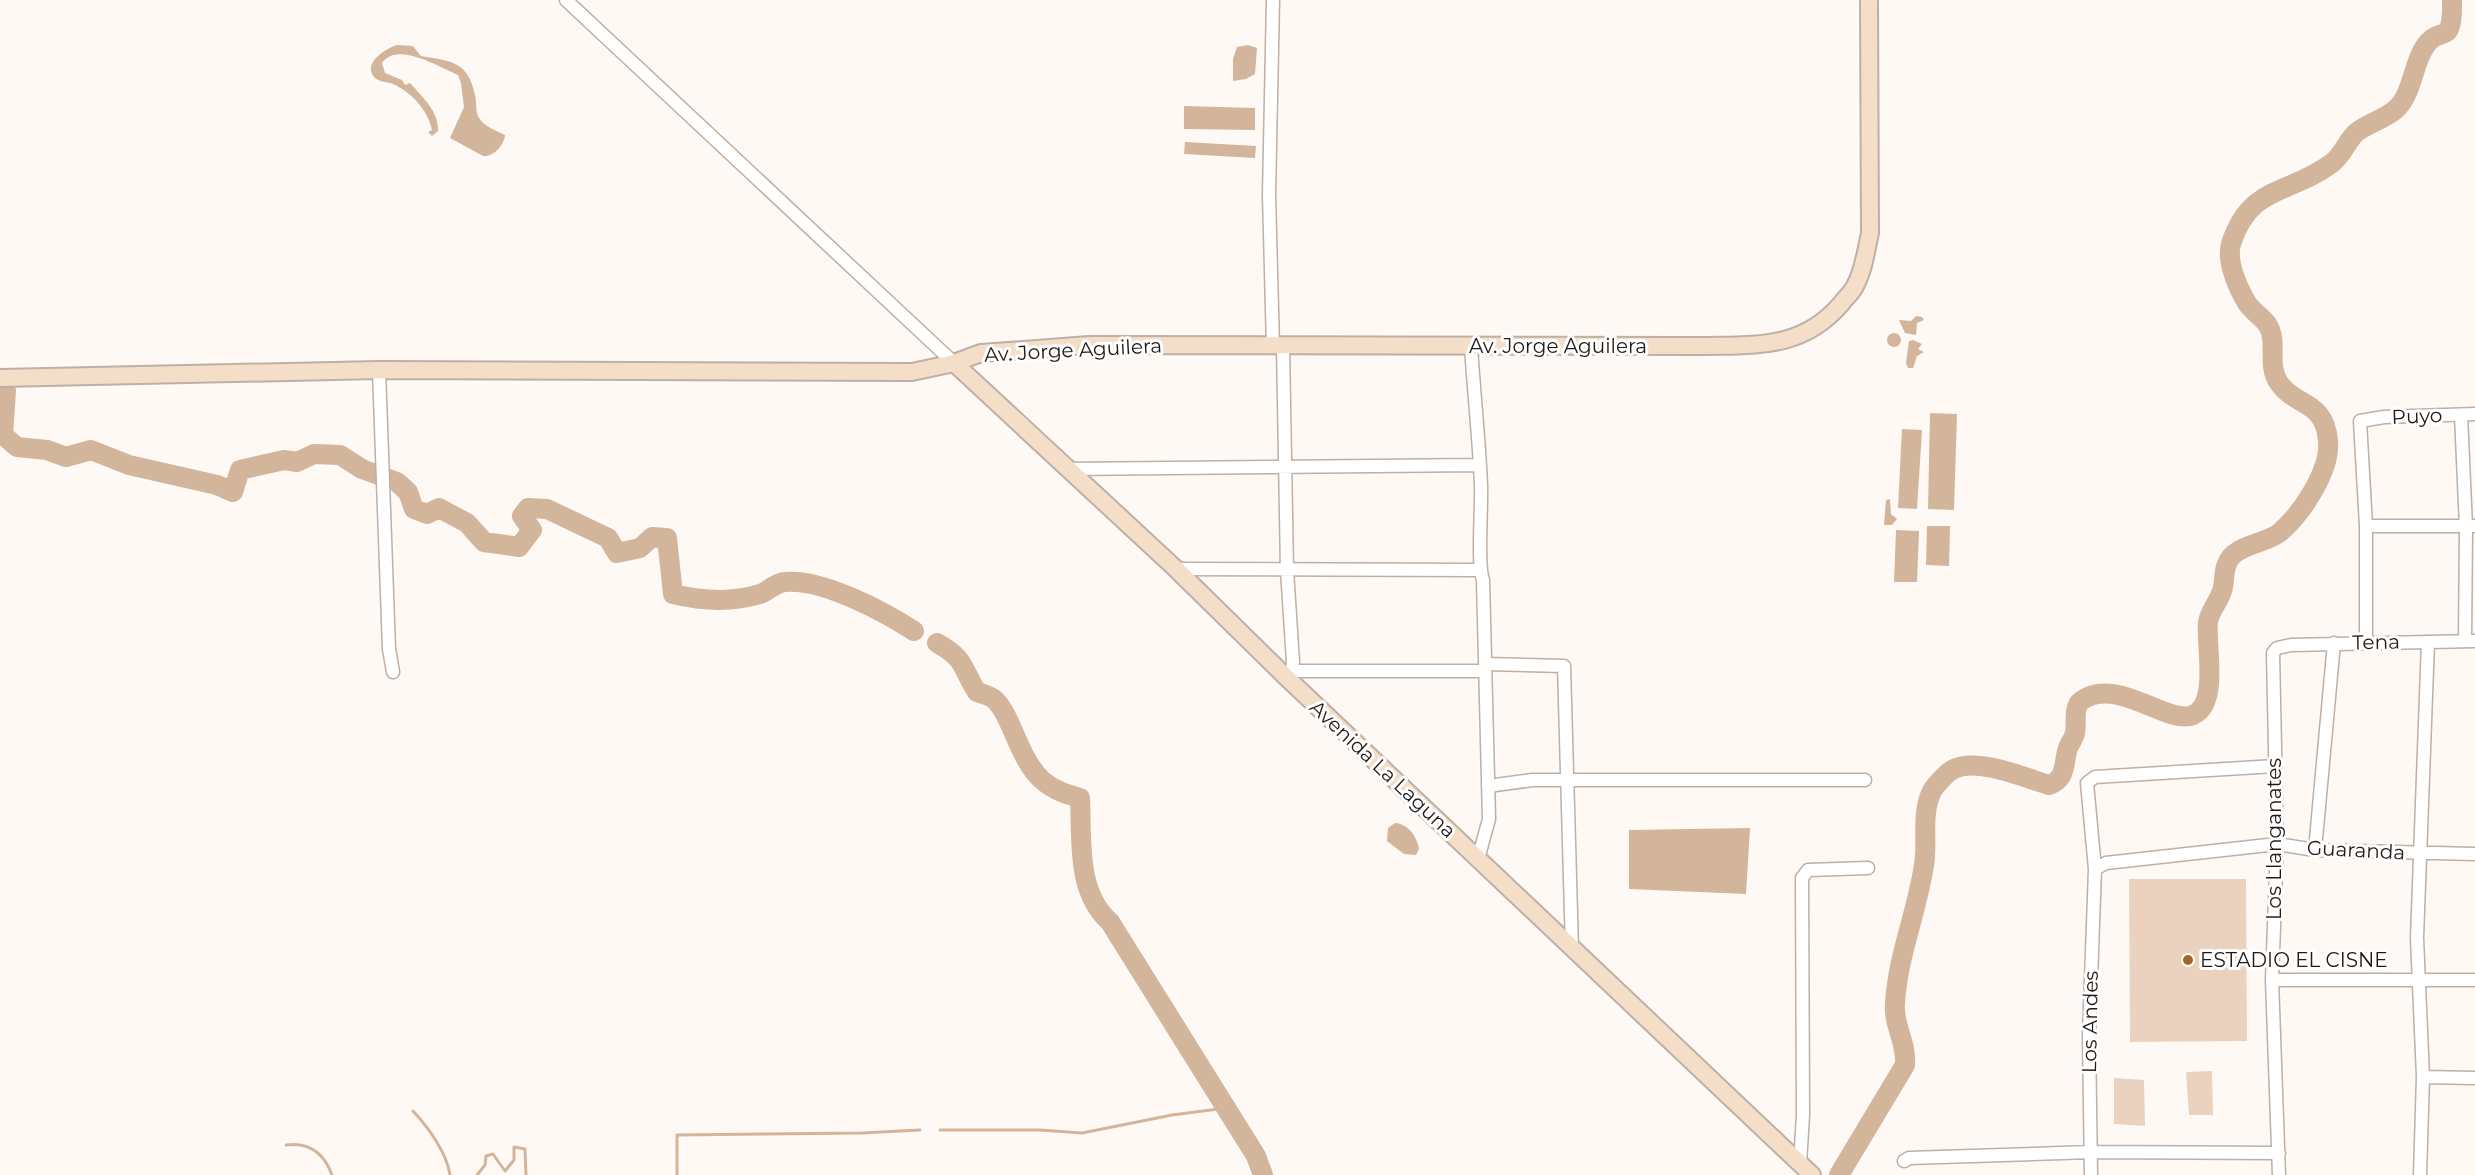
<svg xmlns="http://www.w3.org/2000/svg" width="2475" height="1175" font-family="Montserrat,sans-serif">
  <rect width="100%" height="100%" fill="#fef9f5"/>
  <!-- green -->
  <path fill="#ead2bf" d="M 2129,879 L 2246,879 L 2247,1041 L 2130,1042 Z
    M 2212,1071 L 2213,1115 L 2189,1115 L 2186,1072 Z
    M 2114,1078 L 2144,1080 L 2145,1126 L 2114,1124 Z"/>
  <!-- water -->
  <path fill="#d3b59c" d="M 397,45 L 413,46 L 421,56 C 451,61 468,61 475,95 C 477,102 475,112 479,118 C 485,127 497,131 505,135 C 504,145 494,157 483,156 L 450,138 L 464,107 L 461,83 L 458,75 C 438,67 398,41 382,63 L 385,73 L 402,80 L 405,85 L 410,83 C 422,97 439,111 438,131 L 432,136 L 428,132 L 432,130 C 428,110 411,92 393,84 C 387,82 380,82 375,78 C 361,64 386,48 397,45 Z
    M 1248,45 L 1257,48 L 1255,74 L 1246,79 L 1233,81 L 1233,59 L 1237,47 Z
    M 1184,106 L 1255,108 L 1255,130 L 1184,129 Z
    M 1185,142 L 1256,146 L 1255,158 L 1184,154 Z
    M 1916,316 L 1922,317 L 1924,320 L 1917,323 L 1916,335 L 1905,333 L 1899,320 L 1911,321 Z
    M1887 340a7 7 0 1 1 14 0a7 7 0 1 1-14 0Z
    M 1913,340 L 1922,344 L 1918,349 L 1924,352 L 1917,356 L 1913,368 L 1908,368 L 1906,363 L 1909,341 Z
    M 1930,413 L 1957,414 L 1954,510 L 1928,509 Z
    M 1902,429 L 1922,430 L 1917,509 L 1898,508 Z
    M 1890,499 L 1891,514 L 1897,519 L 1892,525 L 1884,525 L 1886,500 Z
    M 1927,526 L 1950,526 L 1949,566 L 1926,565 Z
    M 1896,530 L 1919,531 L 1917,582 L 1894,582 Z
    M 1395,823 C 1408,824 1417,836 1419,849 L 1416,855 L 1404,854 L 1387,841 L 1388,828 Z
    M 1750,828 L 1746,894 L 1629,889 L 1629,830 Z"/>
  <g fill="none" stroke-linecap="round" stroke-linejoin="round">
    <!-- stream -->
    <path stroke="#d3b59c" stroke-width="3" d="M 413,1111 C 428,1127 447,1153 450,1175
      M 940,1130 L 1040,1130 L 1082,1133 L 1172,1115 L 1226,1108
      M 286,1145 C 309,1142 324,1153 332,1175
      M 477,1175 L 485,1165 L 486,1156 L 493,1154 L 505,1171 L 514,1160 L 514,1147 L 525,1149 L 526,1175
      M 677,1175 L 677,1135 L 862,1133 L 920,1130"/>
    <!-- river -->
    <path stroke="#d3b59c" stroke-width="20" d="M 0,380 L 6,391 L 3,435 L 17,447 L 47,450 L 66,457 L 91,450 L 129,465 L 217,485 L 233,492 L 240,470 L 284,460 L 297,462 L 314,454 L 340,455 L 362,469 L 397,482 L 408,492 L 414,509 L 427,514 L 439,508 L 467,523 L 484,542 L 519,547 L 532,530 L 522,516 L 528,508 L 547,509 L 608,538 L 617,553 L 640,548 L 652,537 L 667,538 L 673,594 C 702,601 731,603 760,594 C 769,591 774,583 785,582 C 821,578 883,611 914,631
      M 937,643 C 966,659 961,667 977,692 C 983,694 989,695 994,699 C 1012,715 1018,758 1042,780 C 1053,790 1066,794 1080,798 C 1082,840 1076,892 1110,922 L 1256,1156 L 1263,1175
      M 1839,1175 L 1905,1065 C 1907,1042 1893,1026 1895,1003 C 1898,955 1917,912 1924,865 C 1928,842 1921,816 1931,793 C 1934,786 1946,774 1952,770 C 1976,756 2025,778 2049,785 C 2067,779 2063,763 2068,748 C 2070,743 2074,738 2075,733 C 2077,723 2073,707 2081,701 C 2115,676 2164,722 2190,716 C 2221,708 2205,644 2208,622 C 2210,610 2218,603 2222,591 C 2225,583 2223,572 2227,564 C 2233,545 2265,544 2279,533 C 2301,515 2331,470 2328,441 C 2325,400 2295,407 2279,383 C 2266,365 2279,341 2267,324 C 2261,316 2252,311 2247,303 C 2238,288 2226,262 2231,244 C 2250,184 2290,195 2332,163 C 2343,155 2347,140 2357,132 C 2369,123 2385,119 2396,109 C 2412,95 2413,65 2424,48 C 2440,22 2453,51 2452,0"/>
    <defs>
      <path id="street" d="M 566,0 L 954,363
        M 1273,0 L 1269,195 L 1273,347
        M 1283,347 L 1287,570 L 1293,662 L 1292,671 L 1286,677
        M 1471,347 C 1474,393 1479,439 1481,485 C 1482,506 1477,565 1483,580 L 1489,819 L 1478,859
        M 379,370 L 389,649 L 393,672
        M 2461,415 L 2466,527 L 2465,641
        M 1066,469 L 1479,465
        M 2366,526 L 2475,526
        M 1176,569 L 1479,570
        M 2366,642 L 2366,526 L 2360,421 L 2384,417 L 2475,414
        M 1485,664 L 1564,666 L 1572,949
        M 1292,671 L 1485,671
        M 1488,786 L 1532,780 L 1865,780
        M 2315,850 L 2334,643
        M 2095,869 L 2106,863 L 2277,844 L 2315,850 L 2475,854
        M 2272,980 L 2475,980
        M 2423,1077 L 2475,1078
        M 1904,1161 L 1909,1158 L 2091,1152 L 2279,1153
        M 1800,1164 L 1803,1115 L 1802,878 L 1808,870 L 1868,868
        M 2091,1175 L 2089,1035 L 2095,869 L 2087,783 L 2095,777 L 2275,766
        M 2279,1175 L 2272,980 L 2277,844 L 2273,653 L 2277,648 L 2291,645 L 2475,641
        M 2420,1175 L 2423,1077 L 2417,938 L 2428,642"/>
      <path id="secondary" d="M 954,363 L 1176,569 L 1286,677 L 1812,1175
        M 0,378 L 379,370 L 912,372 L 954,363 L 981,353 L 1089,345 L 1706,346 C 1759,345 1803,348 1841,304 C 1845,298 1852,293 1855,286 C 1864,270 1866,250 1870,233 L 1869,0"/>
    </defs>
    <!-- street casing -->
    <use href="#street" stroke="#bcb0a7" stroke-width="15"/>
    <!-- secondary casing -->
    <use href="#secondary" stroke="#bcb0a7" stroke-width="20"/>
    <!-- street -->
    <use href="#street" stroke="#fff" stroke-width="12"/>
    <!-- secondary -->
    <use href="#secondary" stroke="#f5dec8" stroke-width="16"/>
  </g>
  <!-- markers -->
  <circle fill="#a2652a" stroke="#fff" stroke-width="2" cx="2188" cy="960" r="6"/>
  <g text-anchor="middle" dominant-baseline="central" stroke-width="6" stroke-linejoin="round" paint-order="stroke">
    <!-- street labels -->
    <g font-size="20" fill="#1f1a17" stroke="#fff">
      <text x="1558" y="346">Av. Jorge Aguilera</text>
      <text transform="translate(1073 350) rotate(-3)">Av. Jorge Aguilera</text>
      <text transform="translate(2417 416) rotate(-2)">Puyo</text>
      <text transform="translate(2376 642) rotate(-1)">Tena</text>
      <text transform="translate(1383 769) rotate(43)">Avenida La Laguna</text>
      <text transform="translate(2274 839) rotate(-90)">Los Llanganates</text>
      <text transform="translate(2356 850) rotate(3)">Guaranda</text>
      <text transform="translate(2090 1022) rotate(-89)">Los Andes</text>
    </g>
    <!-- poi labels -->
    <g font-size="20" fill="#1f1a17" stroke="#fff" text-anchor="start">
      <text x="2200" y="960">ESTADIO EL CISNE</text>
    </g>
  </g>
</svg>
